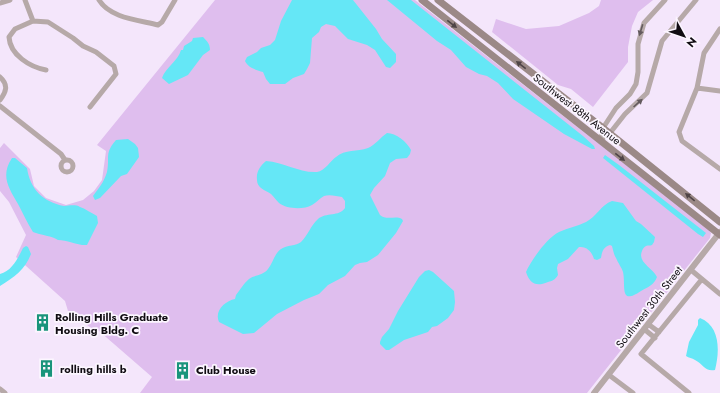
<svg xmlns="http://www.w3.org/2000/svg" width="720" height="393" font-family="Jost,sans-serif">
  <rect width="100%" height="100%" fill="#f4e6fb"/>
  <!-- green -->
  <path fill="#dfbeee" d="M 215,0 L 415,0 L 708,229 L 711,233 L 710,238 L 587,393 L 140,393 L 152,377 L 99,331 C 89,330 78,315 68,311 L 65,301 L 16,257 L 26,235 L 9,202 L 0,191 L 0,148 L 4,143 L 30,169 L 34,186 L 46,198 L 66,205 L 83,200 L 94,191 L 102,180 L 106,151 L 97,145 Z
    M 601,0 L 653,0 L 638,12 L 632,26 L 628,47 L 628,62 L 593,107 L 571,89 L 558,85 L 492,32 L 496,19 L 526,29 L 559,26 L 589,13 L 599,6 Z"/>
  <!-- water -->
  <path fill="#65e7f6" d="M 292,0 L 353,0 L 376,29 L 382,39 L 396,54 L 396,62 L 390,68 L 386,67 L 375,50 L 367,45 L 348,39 L 335,26 L 326,24 L 321,27 L 319,32 L 312,38 L 310,63 L 307,69 L 304,74 L 293,78 L 285,84 L 270,84 L 266,79 L 263,72 C 257,70 248,68 245,61 L 247,57 L 257,52 L 261,48 L 270,45 L 275,40 L 281,21 Z
    M 387,0 L 411,0 L 583,136 L 594,146 L 595,149 L 592,149 L 564,134 L 513,99 L 498,83 L 487,76 L 479,74 L 466,67 L 451,50 L 437,41 Z
    M 203,37 C 207,41 210,44 210,50 L 203,55 L 188,75 L 169,84 L 162,78 C 166,67 178,61 181,50 L 183,50 L 184,46 L 192,41 L 193,38 Z
    M 387,133 C 396,133 407,142 411,150 L 410,154 L 407,158 L 396,159 L 390,163 L 385,176 L 374,188 L 370,195 L 380,215 C 387,221 395,215 402,219 L 403,221 L 396,233 L 378,255 L 367,262 L 360,263 L 355,265 L 345,276 L 328,285 L 319,294 L 304,300 L 277,314 L 254,333 L 243,334 L 219,322 C 214,311 225,301 235,299 L 236,295 C 240,290 244,283 249,279 C 255,275 264,275 268,269 C 273,263 274,254 281,249 C 287,245 296,246 301,242 C 308,235 311,225 318,219 C 326,212 339,217 345,208 L 345,201 L 342,197 C 337,196 329,194 324,196 C 320,198 316,203 312,205 C 303,210 287,209 279,203 C 276,200 274,197 271,194 C 265,190 257,188 257,180 C 256,172 260,166 266,161 C 284,162 299,173 317,172 C 325,171 330,161 336,157 C 345,149 357,152 368,148 C 375,145 381,137 387,133 Z
    M 128,139 L 135,144 L 138,148 L 139,157 L 127,174 L 121,176 L 100,198 L 95,200 L 93,196 C 99,188 104,182 107,172 C 110,156 104,154 116,140 Z
    M 605,155 L 619,165 L 706,233 L 703,237 L 698,234 L 603,158 Z
    M 12,158 L 15,158 L 27,168 C 30,189 43,202 64,206 C 69,206 75,204 80,207 C 86,209 91,213 97,216 L 98,223 L 87,245 C 79,246 67,240 58,240 C 53,236 40,235 33,232 C 27,223 23,213 18,204 C 9,188 0,176 12,158 Z
    M 612,201 L 623,203 L 636,221 L 641,224 L 655,237 L 654,242 L 652,245 C 650,246 648,245 646,246 C 644,247 642,250 642,251 C 637,262 653,268 657,277 C 654,285 648,287 641,291 C 619,306 626,286 623,272 C 622,268 618,263 616,258 C 614,255 613,250 612,246 L 610,245 C 603,247 602,252 601,258 L 597,260 L 594,259 C 592,252 587,246 579,247 L 568,259 L 558,264 L 557,268 L 558,275 C 555,280 552,281 548,282 C 536,287 530,284 526,272 C 531,260 548,237 559,232 C 568,228 578,226 586,222 C 596,217 601,205 612,201 Z
    M 26,246 L 28,247 L 31,254 C 25,270 14,277 0,286 L 0,274 C 12,271 18,258 23,248 Z
    M 429,270 L 433,272 L 454,291 L 455,302 L 454,310 L 448,318 L 437,326 L 432,327 L 428,332 L 404,340 L 389,350 L 386,350 L 380,344 L 380,342 L 382,337 L 389,329 L 398,311 L 419,277 L 425,271 Z
    M 700,318 C 720,326 720,350 715,370 C 705,372 703,364 695,360 C 692,358 689,358 686,356 L 689,342 L 698,325 L 698,320 Z"/>
  <g fill="none" stroke-linecap="round" stroke-linejoin="round">
    <!-- minor -->
    <path stroke="#b6a9a8" stroke-width="5" d="M 25,0 L 33,21
      M 99,0 C 110,18 138,20 158,25 L 162,22 L 175,0
      M 0,3 L 10,0
      M 720,29 L 704,53 L 697,88 L 679,132 L 682,141 L 720,169
      M 46,70 C 30,67 10,55 9,37 L 15,29 L 33,21 L 48,22 L 73,38 L 83,46 L 96,52 L 114,66 L 116,74 L 90,107
      M 0,77 C 9,85 6,92 0,100
      M 697,88 L 720,91
      M 0,106 L 61,154 L 65,160
      M 600,140 L 610,133 L 625,114 L 647,93 L 662,41 L 696,0
      M 600,140 L 603,128 L 616,108 L 630,94 L 636,84 L 638,72 L 638,44 L 644,23 L 665,0
      M61 166a6 6 0 1 1 12 0a6 6 0 1 1-12 0Z
      M 691,270 L 720,294
      M 648,324 L 659,332
      M 644,329 L 655,338
      M 609,375 L 633,393
      M 0,389 L 5,393
      M 689,393 L 641,354 L 702,279"/>
    <!-- tertiary -->
    <path stroke="#b6a9a8" stroke-width="6" d="M 594,393 L 720,232"/>
    <!-- secondary -->
    <path stroke="#9b8987" stroke-width="7" d="M 422,0 L 720,235
      M 438,0 L 603,128 L 720,222"/>
  </g>
  <!-- one-way arrows -->
  <defs><path id="oneway-solid" d="M-6-.8H1V-3.2L6.5 0L1 3.2V.8H-6Z"/></defs>
  <g fill="#4f4447">
    <use href="#oneway-solid" transform="translate(452 24) rotate(38)"/>
    <use href="#oneway-solid" transform="translate(521 65) rotate(-142)"/>
    <use href="#oneway-solid" transform="translate(620 157) rotate(38)"/>
    <use href="#oneway-solid" transform="translate(690 197) rotate(-141)"/>
  </g>
  <g fill="#635a5d">
    <use href="#oneway-solid" transform="translate(641 30) rotate(107)"/>
    <use href="#oneway-solid" transform="translate(638 103) rotate(-42)"/>
  </g>
  <!-- icons -->
  <defs>
    <symbol id="building-bare" viewBox="-9 -9 18 18"><path d="M-4-6H4V6H1V3H-1V6H-4ZM-2.5-4.3h1.7v1.8h-1.7ZM.8-4.3h1.7v1.8H.8ZM-2.5-1h1.7V.8h-1.7ZM.8-1h1.7V.8H.8Z" fill="#18947b" stroke="#fcf6ff" stroke-width="2.5" paint-order="stroke"/></symbol>
  </defs>
  <g fill-rule="evenodd">
    <use href="#building-bare" x="30" y="310" width="25" height="25"/>
    <use href="#building-bare" x="34" y="356" width="25" height="25"/>
    <use href="#building-bare" x="170" y="358" width="25" height="25"/>
  </g>
  <g text-anchor="middle" dominant-baseline="central" stroke-width="3.5" stroke-linejoin="round" paint-order="stroke">
    <!-- street labels -->
    <g font-size="11" fill="#100c12" stroke="#fcf6ff">
      <text transform="translate(577 109) rotate(38)">Southwest 88th Avenue</text>
      <text transform="translate(649 307) rotate(-52)">Southwest 30th Street</text>
    </g>
    <!-- poi labels -->
    <g font-size="11" font-weight="bold" fill="#100c12" stroke="#fcf6ff" text-anchor="start">
      <text x="55" y="317">Rolling Hills Graduate<tspan x="55" dy="13">Housing Bldg. C</tspan></text>
      <text x="60" y="369">rolling hills b</text>
      <text x="196" y="370">Club House</text>
    </g>
  </g>
  <!-- north arrow -->
  <g transform="translate(684 36) rotate(130)" stroke="#fcf6ff" stroke-width="3" paint-order="stroke">
  <path d="M0-3L7 15L0 10L-7 15Z" fill="#100c12"/>
  <text y="-6" font-size="11" font-weight="bold" text-anchor="middle" fill="#100c12">N</text>
  </g>
</svg>
